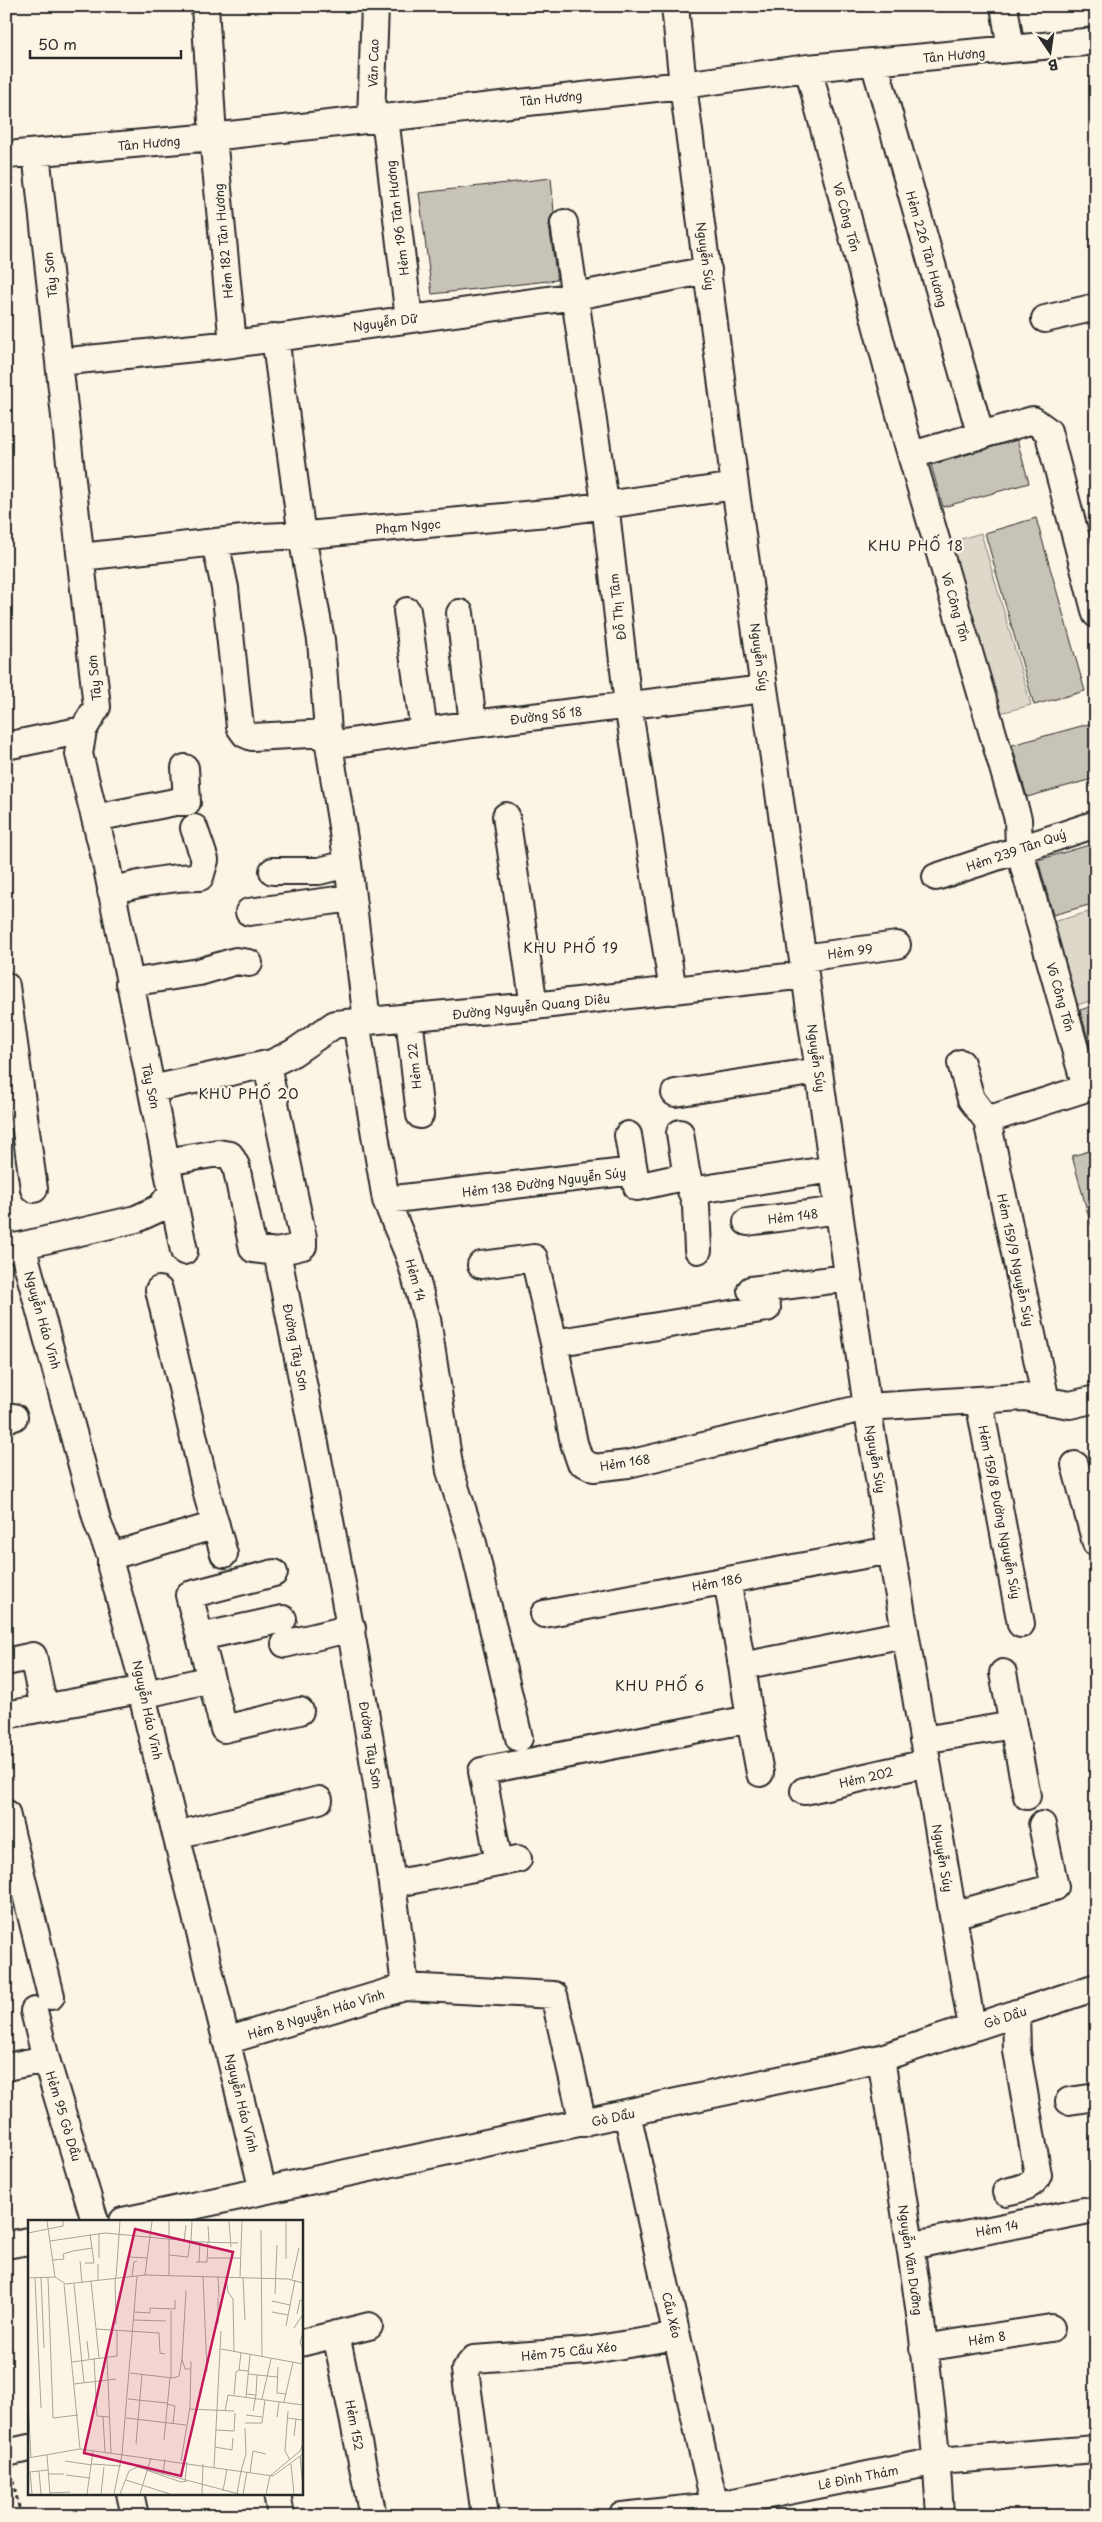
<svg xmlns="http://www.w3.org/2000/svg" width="1102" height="2522" font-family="'Playpen Sans',sans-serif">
  <rect width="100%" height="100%" fill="#fcf5e5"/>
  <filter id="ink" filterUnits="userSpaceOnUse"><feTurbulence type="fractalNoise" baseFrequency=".02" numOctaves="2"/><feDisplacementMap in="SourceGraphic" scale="10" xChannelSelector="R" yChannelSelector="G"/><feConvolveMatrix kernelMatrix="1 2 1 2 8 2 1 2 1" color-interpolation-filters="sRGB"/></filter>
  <g filter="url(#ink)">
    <!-- green -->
    <path fill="#ded8ca" stroke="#84827a" d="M 981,533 L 1031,705 L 996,714 L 948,543 Z
      M 1096,910 L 1096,999 L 1077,1005 L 1053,922 Z"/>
    <!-- building -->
    <path fill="#c8c3b7" stroke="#2b2b2b" d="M 551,178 L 554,212 L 550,218 L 549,225 L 557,280 L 432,294 L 419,193 Z
      M 1017,440 L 1029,483 L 943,507 L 931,465 Z
      M 1036,518 L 1085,691 L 1034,705 L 985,533 Z
      M 1096,722 L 1096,778 L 1027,797 L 1012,745 Z
      M 1096,843 L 1096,903 L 1053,915 L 1038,860 Z
      M 1096,1005 L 1096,1056 L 1093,1057 L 1080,1010 Z
      M 1096,1149 L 1096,1225 L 1091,1225 L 1072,1156 Z"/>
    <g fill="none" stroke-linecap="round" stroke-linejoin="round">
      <defs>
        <path id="minor" d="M 205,6 L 213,137 L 233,344
          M 675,6 L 683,85 L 735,486 L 867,1407 L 972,2028
          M 1004,6 L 1011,49
          M 874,62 L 981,436
          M 808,68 L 907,441 L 1018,819 L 1019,849 L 1086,1088
          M 385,117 L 409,319
          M 371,119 L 375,6
          M 36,153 L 97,707 L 83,730 L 79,754 L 105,858 L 184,1251
          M 6,155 L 202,138 L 683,85 L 808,68 L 1096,41
          M 564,223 L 605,503 L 628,705 L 673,991
          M 1045,319 L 1096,307
          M 275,337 L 302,536 L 321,640 L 329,745 L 348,864 L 367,1021
          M 59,362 L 233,344 L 576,296 L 708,270
          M 912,455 L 1033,420 L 1048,431 L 1096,614
          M 215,542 L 225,588 L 240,727 L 245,734 L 252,737 L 329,733
          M 81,557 L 261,537 L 307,535 L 558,512 L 735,486
          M 407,611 L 424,731
          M 460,613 L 473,724
          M 329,745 L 473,724 L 764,689
          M 6,746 L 83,730
          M 506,816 L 534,1006
          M 95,818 L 175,802 L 187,802 L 185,768
          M 273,871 L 319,871 L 348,864
          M 936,877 L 1096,824
          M 111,891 C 140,883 170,877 200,877 L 205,860 L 194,828
          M 249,912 L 352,898
          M 803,958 L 897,945
          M 129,983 L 199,972 L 236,961 L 249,963
          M 6,986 L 34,1189
          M 409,1017 L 420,1115
          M 356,1022 L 386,1200 L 410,1258 L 427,1319 L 450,1471 L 472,1539 L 519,1738
          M 961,1063 L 971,1099 L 987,1120 L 1046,1401
          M 267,1065 L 303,1238 L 303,1246 L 277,1252
          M 152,1089 L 272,1063 L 293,1053 L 335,1024 L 534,1006 L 805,975
          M 675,1093 L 818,1071
          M 987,1120 L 1096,1085
          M 680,1133 L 686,1171 L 696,1206 L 698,1250
          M 628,1135 L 634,1171
          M 166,1162 L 218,1153 L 230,1155 L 236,1166 L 253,1249 L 277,1252 C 325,1496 377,1740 405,1987
          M 691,1191 L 833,1169
          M 386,1200 L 634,1171 L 637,1187 L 687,1176
          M 747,1222 L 839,1210
          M 6,1244 L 24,1253 L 98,1524 L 111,1556 L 111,1567 L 145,1689 L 142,1695 L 263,2191
          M 11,1248 L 136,1219 L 160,1208 L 172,1192
          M 481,1265 L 534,1258 L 554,1343 L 574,1443 L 580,1461 L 594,1468 L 628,1464 L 867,1407 L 1024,1397 L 1070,1405 L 1096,1399
          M 159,1290 L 208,1498 L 224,1554
          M 751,1290 L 848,1278
          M 554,1343 L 767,1308
          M 979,1401 L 1021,1624
          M 6,1418 L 14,1417
          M 1075,1465 L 1096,1543
          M 111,1556 L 216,1525
          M 274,1573 L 189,1595 L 224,1729 L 300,1711
          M 727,1580 L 742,1666
          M 544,1614 L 891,1550
          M 200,1637 L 283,1619
          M 285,1644 L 352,1628
          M 6,1662 L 33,1656 L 44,1708
          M 142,1695 L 211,1679
          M 6,1715 L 145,1689
          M 750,1719 L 760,1773
          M 1013,1725 L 1027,1796
          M 923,1740 L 1013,1725 L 1003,1673
          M 804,1791 L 927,1763
          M 6,1813 L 51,1996
          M 176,1835 L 319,1800
          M 499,1863 L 482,1771 L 750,1719 L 742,1666 L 905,1634
          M 393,1884 L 518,1859
          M 953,1915 L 1055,1887 L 1042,1825
          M 34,2011 L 46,2059 L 95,2221
          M 226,2041 L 405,1987 L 554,1995 L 583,2123
          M 881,2058 C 904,2209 932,2364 940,2516
          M 6,2067 L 46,2059
          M 1069,2101 L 1096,2097
          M 627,2113 L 717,2516
          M 1006,2192 C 1018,2189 1033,2187 1038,2175 L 1017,2051 L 1016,2013
          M 123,2221 L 881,2058 L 1096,1987
          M 6,2245 L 29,2241
          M 910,2246 L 1084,2211
          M 336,2334 L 373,2516
          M 301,2343 L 369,2326
          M 923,2348 L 1051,2328
          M 6,2453 L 29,2448
          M 130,2493 L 135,2516
          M 277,2493 L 281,2516
          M 485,2516 L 465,2370 L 474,2359 L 586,2351 L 677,2336
          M 622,2516 L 714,2506 L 937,2461 L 1096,2449"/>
      </defs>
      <!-- minor casing -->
      <use href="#minor" stroke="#2b2b2b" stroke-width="30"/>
      <!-- path -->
      <path stroke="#2b2b2b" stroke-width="3" stroke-dasharray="4 4" stroke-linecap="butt" d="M 11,2473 L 21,2516"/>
      <!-- minor -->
      <use href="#minor" stroke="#fcf5e5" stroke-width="26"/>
    </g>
  </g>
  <g text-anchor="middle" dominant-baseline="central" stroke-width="4.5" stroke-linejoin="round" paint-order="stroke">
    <!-- street labels -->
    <g font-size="12" fill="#2b2b2b" stroke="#fcf5e5">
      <text transform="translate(954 55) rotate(-5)">Tân Hương</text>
      <text transform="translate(373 63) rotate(-88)">Văn Cao</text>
      <text transform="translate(551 98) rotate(-6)">Tân Hương</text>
      <text transform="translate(149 143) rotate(-5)">Tân Hương</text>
      <text transform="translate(847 217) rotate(75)">Võ Công Tồn</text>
      <text transform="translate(397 218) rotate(-97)">Hẻm 196 Tân Hương</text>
      <text transform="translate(223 241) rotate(-95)">Hẻm 182 Tân Hương</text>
      <text transform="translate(927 249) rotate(74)">Hẻm 226 Tân Hương</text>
      <text transform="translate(706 256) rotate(82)">Nguyễn Súy</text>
      <text transform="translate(50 275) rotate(-96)">Tây Sơn</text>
      <text transform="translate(385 322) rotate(-8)">Nguyễn Dữ</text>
      <text transform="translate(408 526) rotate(-5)">Phạm Ngọc</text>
      <text transform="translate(617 607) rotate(-97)">Đỗ Thị Tâm</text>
      <text transform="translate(956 607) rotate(74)">Võ Công Tồn</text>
      <text transform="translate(760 657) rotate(82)">Nguyễn Súy</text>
      <text transform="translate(94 678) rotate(-96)">Tây Sơn</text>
      <text transform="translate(546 715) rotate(-7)">Đường Số 18</text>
      <text transform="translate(1016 850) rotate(-19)">Hẻm 239 Tân Quý</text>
      <text transform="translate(850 951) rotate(-8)">Hẻm 99</text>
      <text transform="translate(1061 997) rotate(74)">Võ Công Tồn</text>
      <text transform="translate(531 1006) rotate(-6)">Đường Nguyễn Quang Diêu</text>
      <text transform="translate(817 1058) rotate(82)">Nguyễn Súy</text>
      <text transform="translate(414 1066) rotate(-96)">Hẻm 22</text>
      <text transform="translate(151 1086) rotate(78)">Tây Sơn</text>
      <text transform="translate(544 1182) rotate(-7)">Hẻm 138 Đường Nguyễn Súy</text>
      <text transform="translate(793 1216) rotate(-7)">Hẻm 148</text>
      <text transform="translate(1016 1260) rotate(78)">Hẻm 159/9 Nguyễn Súy</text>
      <text transform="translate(416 1280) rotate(74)">Hẻm 14</text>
      <text transform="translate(43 1320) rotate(74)">Nguyễn Háo Vĩnh</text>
      <text transform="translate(296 1347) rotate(79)">Đường Tây Sơn</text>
      <text transform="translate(876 1459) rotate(80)">Nguyễn Súy</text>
      <text transform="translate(625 1462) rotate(-9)">Hẻm 168</text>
      <text transform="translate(1000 1512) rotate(79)">Hẻm 159/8 Đường Nguyễn Súy</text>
      <text transform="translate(717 1582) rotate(-10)">Hẻm 186</text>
      <text transform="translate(148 1710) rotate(78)">Nguyễn Háo Vĩnh</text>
      <text transform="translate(371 1745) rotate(81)">Đường Tây Sơn</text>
      <text transform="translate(866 1777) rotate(-13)">Hẻm 202</text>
      <text transform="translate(943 1858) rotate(80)">Nguyễn Súy</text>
      <text transform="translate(316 2014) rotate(-17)">Hẻm 8 Nguyễn Háo Vĩnh</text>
      <text transform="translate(1005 2017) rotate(-18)">Gò Dầu</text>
      <text transform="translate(242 2103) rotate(76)">Nguyễn Háo Vĩnh</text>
      <text transform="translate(64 2116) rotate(73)">Hẻm 95 Gò Dầu</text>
      <text transform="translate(613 2117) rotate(-12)">Gò Dầu</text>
      <text transform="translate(997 2228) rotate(-11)">Hẻm 14</text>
      <text transform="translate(911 2260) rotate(82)">Nguyễn Văn Dưỡng</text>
      <text transform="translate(672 2315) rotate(77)">Cầu Xéo</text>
      <text transform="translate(987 2338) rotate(-9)">Hẻm 8</text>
      <text transform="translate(569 2351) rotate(-6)">Hẻm 75 Cầu Xéo</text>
      <text transform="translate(355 2425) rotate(79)">Hẻm 152</text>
      <text transform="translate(858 2477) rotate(-11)">Lê Đình Thám</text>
    </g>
    <!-- neighbourhood labels -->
    <g font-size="14" letter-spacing="1" fill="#2b2b2b" stroke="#fcf5e5">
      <text x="916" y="545">KHU PHỐ 18</text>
      <text x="571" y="947">KHU PHỐ 19</text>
      <text x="249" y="1093">KHU PHỐ 20</text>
      <text x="660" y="1685">KHU PHỐ 6</text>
    </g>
  </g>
  <!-- overview -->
  <g transform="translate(28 2220)">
    <rect width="275" height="275" fill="#fcf5e5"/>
    <path fill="none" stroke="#a8a49b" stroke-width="1" d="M 19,1 L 27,57M 141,1 L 141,55M 201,1 L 203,27M 180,6 L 181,22M 233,10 L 234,137M 0,13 L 35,6 L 35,1M 22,21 L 77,13 L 172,22 L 210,23M 156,21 L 158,5M 163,21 L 164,1M 141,35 L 160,37 L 162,21M 102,37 L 119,38M 71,38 L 71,13M 180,38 L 212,38M 258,39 L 258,1M 25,40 L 36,39 L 35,34 L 45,31 L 64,28M 52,41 L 54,63M 168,42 L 179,42 L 180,22M 171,42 L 172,22M 57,43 L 66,43 L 62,14M 70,44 L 70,60M 117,55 L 124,1M 104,56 L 106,42 L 109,41M 175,56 L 179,152M 190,56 L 191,77M 13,57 L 16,128M 20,57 L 25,198 L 50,195M 198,57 L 200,72 L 205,79 L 206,132M 212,57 L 214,1M 215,57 L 217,100M 0,58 L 27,57 L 38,64 L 117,55 L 260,59 L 275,63M 7,58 L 13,188M 87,58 L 88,104M 88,58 L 92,1M 264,59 L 271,28M 63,61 L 71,138M 36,64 L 52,229M 46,64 L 56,163M 158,71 L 154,139 L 157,149 L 162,149M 247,74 L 249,25M 190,78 L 190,104M 244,81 L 262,85M 106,92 L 122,93 L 122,88 L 147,89 L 147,80M 244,92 L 260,95M 269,94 L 272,80 L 275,81M 106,100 L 138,101M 258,106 L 267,60M 266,108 L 275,94M 68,109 L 131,113 L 132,133 L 137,134M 275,112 L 272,122 L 275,130M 59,121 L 61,139M 193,129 L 275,144M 213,133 L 211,150 L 220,151M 79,137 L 83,233M 66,138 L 69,196 L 82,197M 44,142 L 89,136 L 89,110M 250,147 L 249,173 L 258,174M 102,153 L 145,158 L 151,156 L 154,139M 220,154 L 249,157M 143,158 L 143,91M 46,164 L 88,159M 219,174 L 228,175 L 225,191M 206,175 L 208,152 L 211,150M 228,175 L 229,155M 218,177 L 222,135M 0,179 L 3,237M 100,179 L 139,183M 234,179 L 243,139M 256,182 L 265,142M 139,184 L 147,186 L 145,203M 161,189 L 206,191M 197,191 L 200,175 L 275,185M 260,191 L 257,231 L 262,240M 218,195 L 234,197M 75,197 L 77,232M 249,197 L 251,182M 98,198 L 158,205M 259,198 L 275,200M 217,203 L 234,203 L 237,180M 188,210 L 206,211 L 207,193M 266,216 L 268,199M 136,220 L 142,158M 108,224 L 114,154M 187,227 L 204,230 L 205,218M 19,235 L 22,274M 272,236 L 275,268M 0,238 L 52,229 L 245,256 L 275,234M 37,241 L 64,245M 153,241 L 162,187 L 163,141M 64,244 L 93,246M 263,244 L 266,274M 186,247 L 193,111M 118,250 L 153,262 L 159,261M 11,251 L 13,274M 213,251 L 218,234 L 217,208M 222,253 L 225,231 L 238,234M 20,254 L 36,254M 135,254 L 137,239M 38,255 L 62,258M 242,256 L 272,231 L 275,224M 98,260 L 142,274M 157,261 L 159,242M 195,271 L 199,249M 22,273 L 42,272M 4,274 L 2,252 L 20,250M 59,274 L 65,231M 73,274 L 76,247M 86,274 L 94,234 L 109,56M 92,274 L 101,251 L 109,247 L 211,274M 112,274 L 123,238M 174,274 L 175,244M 209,274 L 213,251M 215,274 L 219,252M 238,274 L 242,256"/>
    <path fill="#c2185b" fill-opacity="0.15" stroke="#c2185b" stroke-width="2.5" d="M 107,9 L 205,32 L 153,256 L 56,233 Z"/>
    <rect width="275" height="275" fill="none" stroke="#2b2b2b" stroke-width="2.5"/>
  </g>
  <!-- margin -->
  <rect width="1102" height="2522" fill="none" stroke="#fcf5e5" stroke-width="25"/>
  <rect x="12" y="12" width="1077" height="2497" fill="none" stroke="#2b2b2b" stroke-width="2" filter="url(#ink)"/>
  <!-- north arrow -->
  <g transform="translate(1050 52) rotate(167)" stroke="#fcf5e5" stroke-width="4" paint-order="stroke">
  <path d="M0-4L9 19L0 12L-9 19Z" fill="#2b2b2b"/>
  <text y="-8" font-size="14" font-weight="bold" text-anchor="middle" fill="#2b2b2b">B</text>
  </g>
  <!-- scale -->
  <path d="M30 50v8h151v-8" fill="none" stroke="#2b2b2b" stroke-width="2.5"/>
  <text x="38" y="50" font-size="15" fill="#2b2b2b" stroke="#fcf5e5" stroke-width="4" paint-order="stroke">50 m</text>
</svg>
